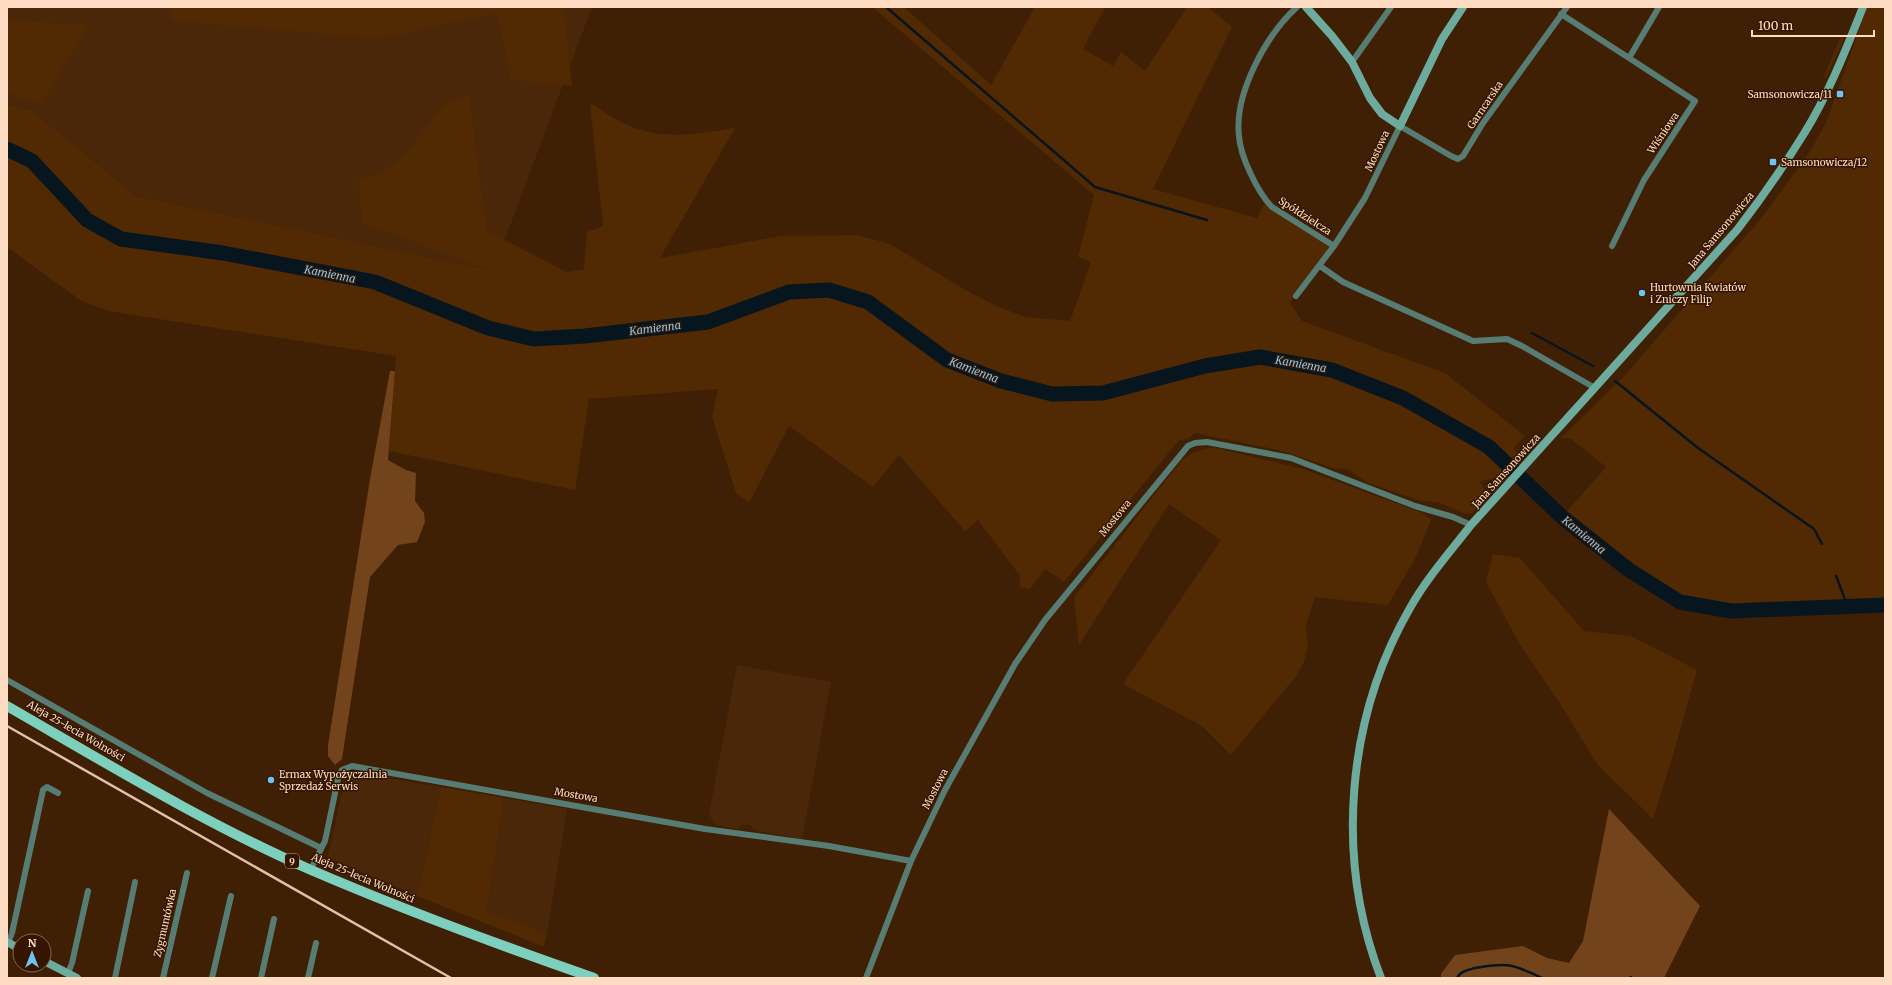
<svg xmlns="http://www.w3.org/2000/svg" width="1892" height="985" font-family="Merriweather,serif">
  <rect width="100%" height="100%" fill="#3f2005"/>
  <!-- built -->
  <path fill="#4a2708" d="M 7,7 L 592,7 L 493,271 L 137,196 L 30,109 L 7,104 Z
    M 737,665 L 831,682 L 802,839 L 754,830 L 751,825 L 741,825 L 738,829 L 716,825 L 709,815 Z
    M 355,773 L 441,787 L 417,896 L 328,857 L 344,782 Z
    M 504,798 L 567,809 L 547,934 L 487,912 Z"/>
  <!-- green -->
  <path fill="#512902" d="M 172,7 L 564,7 L 572,86 L 511,80 L 497,13 L 398,35 L 372,38 L 169,21 Z
    M 872,7 L 904,7 L 991,85 L 1035,7 L 1105,7 L 1083,49 L 1113,66 L 1121,52 L 1145,71 L 1187,7 L 1208,7 L 1232,27 L 1153,189 L 1257,218 L 1266,201 L 1334,246 L 1290,303 L 1302,321 L 1445,373 L 1525,436 L 1513,449 L 1523,457 L 1499,482 L 1495,478 L 1480,481 L 1484,490 L 1488,494 L 1472,513 L 1465,514 L 1440,503 L 1418,500 L 1368,483 L 1347,469 L 1333,468 L 1283,451 L 1195,433 L 1188,439 L 1179,440 L 1064,582 L 1045,569 L 1030,589 L 1020,587 L 1020,576 L 978,520 L 965,531 L 899,455 L 873,487 L 789,426 L 749,503 L 736,493 L 712,417 L 718,389 L 589,399 L 575,490 L 389,451 L 396,356 L 108,311 L 80,300 L 7,247 L 7,104 L 30,109 L 137,196 L 489,270 L 362,223 L 358,180 L 371,176 L 391,166 L 409,149 L 444,104 L 469,95 L 487,231 L 567,272 L 584,269 L 587,232 L 603,226 L 590,103 C 602,110 613,118 625,124 C 663,141 696,134 735,128 L 660,258 L 781,236 L 858,235 L 890,244 L 964,289 L 994,305 L 1025,317 L 1070,321 L 1091,262 L 1078,257 L 1094,195 Z
    M 1867,7 L 1885,7 L 1885,605 L 1731,611 L 1680,602 L 1629,570 L 1562,517 L 1606,467 L 1570,438 L 1560,439 L 1625,375 L 1763,216 L 1809,153 L 1826,123 Z
    M 7,20 L 89,25 L 41,105 L 7,93 Z
    M 1841,36 L 1844,39 L 1827,77 L 1823,78 Z
    M 1212,447 L 1303,469 L 1423,513 L 1431,520 L 1415,559 L 1388,605 L 1315,597 L 1306,625 L 1308,645 L 1304,662 L 1297,675 L 1231,755 L 1202,726 L 1123,684 L 1221,540 L 1169,504 L 1079,645 L 1074,597 L 1181,461 L 1192,453 Z
    M 1493,554 L 1520,558 L 1584,631 L 1631,636 L 1697,670 L 1673,755 L 1653,819 L 1597,764 L 1559,702 L 1520,645 L 1486,582 Z
    M 441,787 L 504,798 L 487,911 L 547,934 L 544,947 L 417,896 Z"/>
  <!-- forest -->
  <path fill="#73431b" d="M 390,371 L 395,371 L 388,460 L 406,470 L 416,473 L 415,501 L 424,513 L 425,522 L 417,542 L 398,545 L 370,577 L 342,759 L 335,765 L 328,756 L 328,745 L 370,479 Z
    M 1609,809 L 1700,906 L 1664,978 L 1441,978 L 1441,974 L 1455,955 L 1523,946 L 1547,958 L 1569,963 L 1583,941 Z"/>
  <g fill="none" stroke-linecap="round" stroke-linejoin="round">
    <!-- stream -->
    <path stroke="#07151f" stroke-width="2.5" d="M 886,7 L 1095,187 L 1207,220
      M 1532,333 L 1593,366
      M 1615,381 L 1698,448 L 1814,529 L 1822,544
      M 1836,576 L 1848,607
      M 1457,978 C 1460,971 1468,970 1475,968 C 1507,962 1513,964 1542,978
      M 1630,978 L 1631,977"/>
    <!-- river -->
    <path stroke="#07151f" stroke-width="15" d="M 7,149 L 32,161 L 87,220 L 121,239 L 223,253 L 375,282 L 488,328 L 534,339 L 585,336 L 708,322 L 789,292 L 829,290 L 868,302 L 947,360 L 1001,381 L 1052,394 L 1103,393 L 1205,366 L 1260,357 L 1332,370 L 1403,398 L 1489,447 L 1562,517 L 1629,570 L 1680,602 L 1731,611 L 1885,605"/>
    <!-- street -->
    <path stroke="#567c73" stroke-width="6" d="M 1297,7 C 1266,35 1234,94 1239,136 C 1240,156 1258,193 1272,207 L 1334,246
      M 1561,14 L 1629,58
      M 1352,62 L 1391,7
      M 1612,246 L 1644,180 L 1695,101 L 1629,58 L 1659,7
      M 1320,266 L 1343,282 L 1473,341 L 1507,339 L 1522,346 L 1595,388
      M 1296,296 L 1334,246 L 1365,198 L 1400,126 L 1451,156 L 1458,159 L 1463,156 L 1483,123 L 1567,7
      M 7,680 L 207,793 L 321,848
      M 311,869 L 325,841 L 339,774 L 342,770 L 352,766 L 705,829 L 829,846 L 911,861
      M 8,943 L 12,933 L 42,795 L 43,790 L 47,787 L 58,793
      M 68,973 L 72,963 L 88,891
      M 115,978 L 135,882
      M 163,978 L 187,873
      M 212,978 L 231,896
      M 261,978 L 274,919
      M 308,978 L 316,943
      M 866,978 L 911,861 L 945,790 L 1015,664 L 1045,620 L 1188,446 L 1195,443 L 1207,442 L 1291,458 L 1415,506 L 1453,517 L 1471,525"/>
    <!-- secondary -->
    <path stroke="#6cab9d" stroke-width="8" d="M 1306,7 L 1332,36 L 1352,62 L 1370,98 L 1382,114 L 1400,126 L 1442,39 L 1463,7
      M 7,942 L 20,949
      M 44,961 L 77,978
      M 1381,978 C 1335,859 1346,719 1410,608 C 1427,578 1450,552 1471,525 L 1737,230 C 1762,198 1784,166 1805,132 C 1829,93 1846,49 1863,7"/>
    <!-- primary -->
    <path stroke="#7dd0bd" stroke-width="10" d="M 7,706 C 106,763 206,824 311,870 C 404,910 499,945 594,978"/>
    <!-- rail -->
    <path stroke="#e3c1a8" stroke-width="2.5" d="M 7,726 L 451,978"/>
  </g>
  <!-- markers -->
  <g fill="#70c1f4" stroke="#341600" stroke-width="1.5">
    <rect x="1836" y="90" width="8" height="8" rx="2"/>
    <rect x="1769" y="158" width="8" height="8" rx="2"/>
    <circle cx="1642" cy="293" r="4"/>
    <circle cx="271" cy="780" r="4"/>
  </g>
  <g text-anchor="middle" dominant-baseline="central" stroke-width="3" stroke-linejoin="round" paint-order="stroke">
    <!-- shield labels -->
    <rect fill="#341600" stroke="#c1a188" stroke-width="1" x="285" y="854" width="14" height="14" rx="3"/>
    <g font-size="9" font-weight="bold" fill="#fedcc3">
      <text x="292" y="861">9</text>
    </g>
    <!-- poi labels -->
    <g font-size="10" fill="#fedcc3" stroke="#341600" text-anchor="start">
      <text x="1832" y="94" text-anchor="end">Samsonowicza/11</text>
      <text x="1781" y="162">Samsonowicza/12</text>
      <text x="1650" y="287">Hurtownia Kwiatów<tspan x="1650" dy="12">i Zniczy Filip</tspan></text>
      <text x="279" y="774">Ermax Wypożyczalnia<tspan x="279" dy="12">Sprzedaż Serwis</tspan></text>
    </g>
    <!-- street labels -->
    <g font-size="10" fill="#fedcc3" stroke="#341600">
      <text transform="translate(1485 105) rotate(-56)">Garncarska</text>
      <text transform="translate(1663 133) rotate(-56)">Wiśniowa</text>
      <text transform="translate(1377 151) rotate(-65)">Mostowa</text>
      <text transform="translate(1305 216) rotate(33)">Spółdzielcza</text>
      <text transform="translate(1721 230) rotate(-50)">Jana Samsonowicza</text>
      <text transform="translate(1506 471) rotate(-48)">Jana Samsonowicza</text>
      <text transform="translate(1115 518) rotate(-51)">Mostowa</text>
      <text transform="translate(76 731) rotate(30)">Aleja 25-lecia Wolności</text>
      <text transform="translate(935 789) rotate(-63)">Mostowa</text>
      <text transform="translate(576 795) rotate(10)">Mostowa</text>
      <text transform="translate(363 878) rotate(23)">Aleja 25-lecia Wolności</text>
      <text transform="translate(165 923) rotate(-77)">Zygmuntówka</text>
    </g>
    <!-- water labels -->
    <g font-size="11" font-style="italic" fill="#7dc9fa" stroke="#341600">
      <text transform="translate(330 274) rotate(11)">Kamienna</text>
      <text transform="translate(655 328) rotate(-7)">Kamienna</text>
      <text transform="translate(1301 364) rotate(10)">Kamienna</text>
      <text transform="translate(974 370) rotate(21)">Kamienna</text>
      <text transform="translate(1584 535) rotate(39)">Kamienna</text>
    </g>
  </g>
  <!-- border -->
  <rect width="1892" height="985" fill="none" stroke="#fedcc3" stroke-width="16"/>
  <!-- north arrow -->
  <g transform="translate(32 953)"><circle r="19" fill="#341600" stroke="#85654e"/>
  <path d="M0-3L7 15L0 10L-7 15Z" fill="#70c1f4"/>
  <text y="-6" font-size="11" font-weight="bold" text-anchor="middle" fill="#fedcc3">N</text>
  </g>
  <!-- scale -->
  <path d="M1752 30v6h122v-6" fill="none" stroke="#fedcc3" stroke-width="2"/>
  <text x="1758" y="30" font-size="12" fill="#fedcc3" stroke="#341600" stroke-width="3" paint-order="stroke">100 m</text>
</svg>
